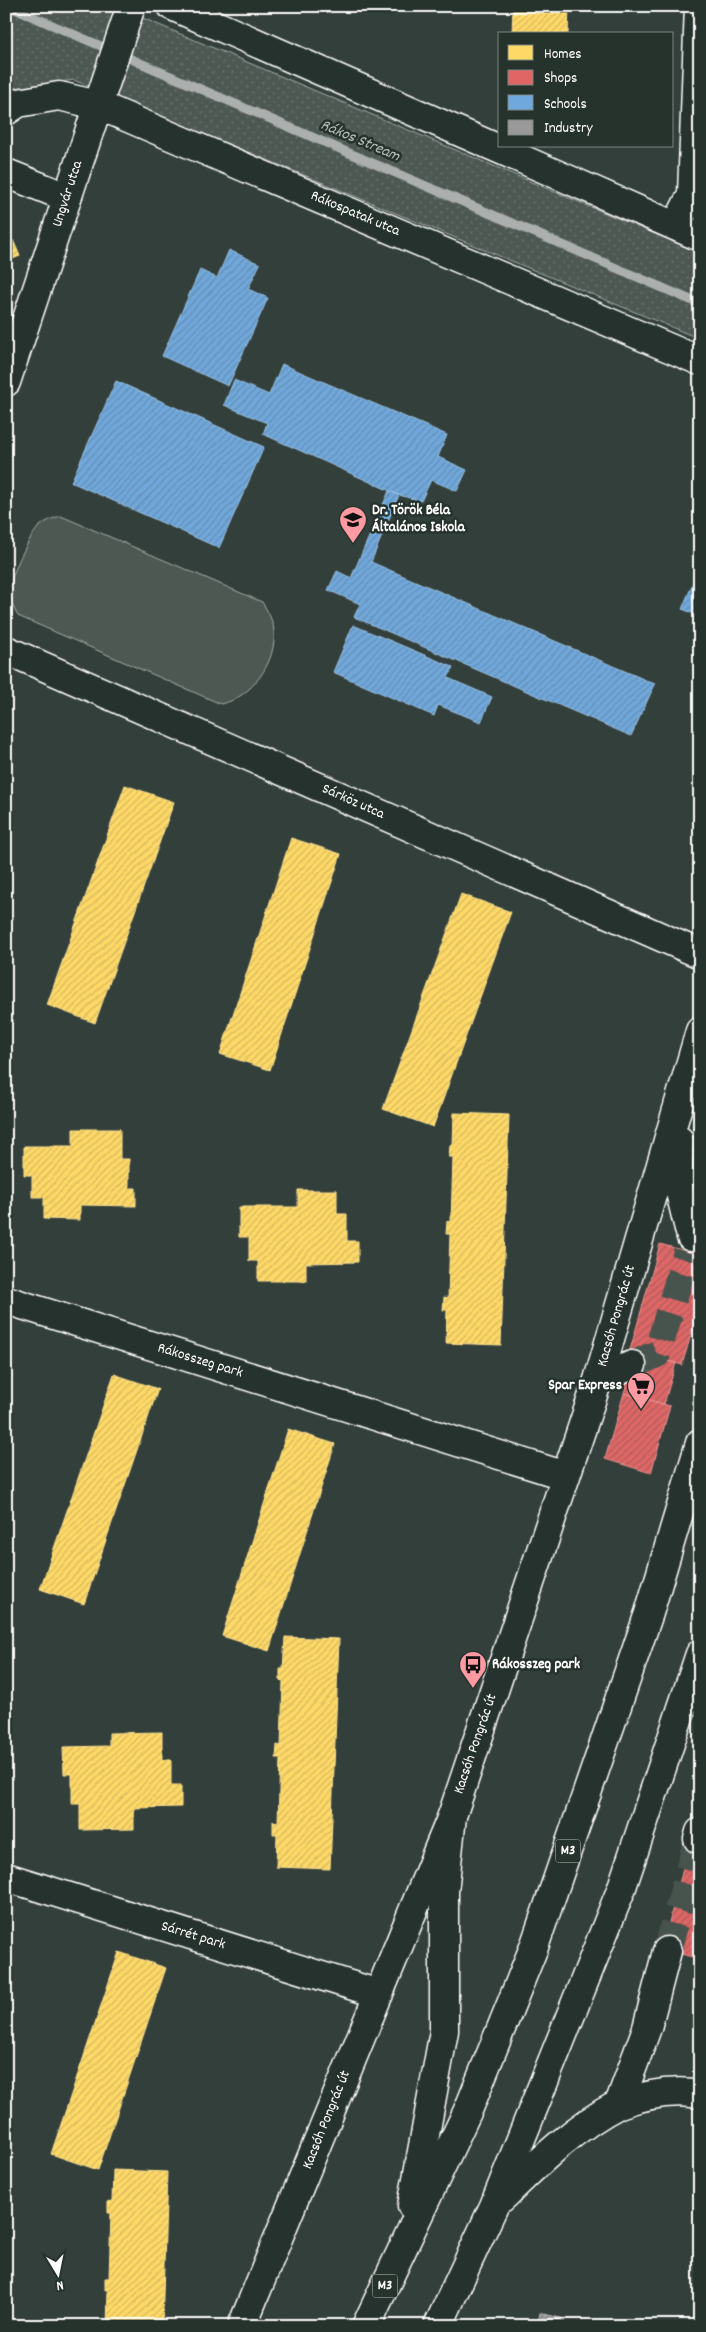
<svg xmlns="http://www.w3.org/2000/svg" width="706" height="2332" font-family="Dekko,sans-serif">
  <defs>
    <pattern id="grass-dots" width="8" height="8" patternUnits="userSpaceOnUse" patternTransform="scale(1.25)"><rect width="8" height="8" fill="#4d5853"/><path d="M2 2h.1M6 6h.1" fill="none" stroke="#68716d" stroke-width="1.8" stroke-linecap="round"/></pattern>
    <pattern id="homes-hatch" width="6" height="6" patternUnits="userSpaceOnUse" patternTransform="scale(1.25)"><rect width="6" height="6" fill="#ffd966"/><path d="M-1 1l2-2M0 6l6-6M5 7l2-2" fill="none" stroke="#d2b660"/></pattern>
    <pattern id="shops-hatch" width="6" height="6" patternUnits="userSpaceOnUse" patternTransform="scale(1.25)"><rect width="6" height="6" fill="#e06666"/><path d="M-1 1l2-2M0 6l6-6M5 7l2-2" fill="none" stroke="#ac5d5d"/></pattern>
    <pattern id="schools-hatch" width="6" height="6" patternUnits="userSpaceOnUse" patternTransform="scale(1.25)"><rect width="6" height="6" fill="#6fa8dc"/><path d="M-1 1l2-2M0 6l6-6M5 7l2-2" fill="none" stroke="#648cb1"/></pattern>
    <pattern id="industry-hatch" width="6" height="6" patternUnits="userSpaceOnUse" patternTransform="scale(1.25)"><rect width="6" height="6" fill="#999"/><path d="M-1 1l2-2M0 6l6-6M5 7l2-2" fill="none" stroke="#7e7e7e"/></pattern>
  </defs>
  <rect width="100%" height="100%" fill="#333f3a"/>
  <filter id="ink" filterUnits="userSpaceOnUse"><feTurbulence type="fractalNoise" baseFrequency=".02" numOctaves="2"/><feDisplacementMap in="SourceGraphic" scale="10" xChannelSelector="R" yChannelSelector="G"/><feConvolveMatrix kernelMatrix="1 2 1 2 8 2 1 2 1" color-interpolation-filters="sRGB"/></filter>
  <g filter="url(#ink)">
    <!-- grass -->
    <path fill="url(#grass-dots)" stroke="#a6aca9" d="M 6,6 L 114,6 L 700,253 L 700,339 L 74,80 L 14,88 L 6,94 Z"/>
    <!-- pitch -->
    <path fill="#4d5853" stroke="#a6aca9" d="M 61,516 L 262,602 C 267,610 273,620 274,631 C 277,662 251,698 221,704 L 18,616 C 13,608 10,599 10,589 C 10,576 30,534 40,526 C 46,521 53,518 61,516 Z"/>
    <!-- homes -->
    <path fill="url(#homes-hatch)" stroke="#ffe494" d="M 513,6 L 569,6 L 568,34 L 512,34 Z
      M 6,240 L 7,242 L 13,240 L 20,256 L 8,261 L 6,266 Z
      M 125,785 L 174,802 L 95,1023 L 47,1005 Z
      M 291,838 L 341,854 L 270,1070 L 220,1054 Z
      M 461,894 L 511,912 L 433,1127 L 383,1109 Z
      M 454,1113 L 509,1115 L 501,1345 L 446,1343 L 447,1310 L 443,1310 L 444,1297 L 448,1298 L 450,1234 L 446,1234 L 447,1221 L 451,1222 L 453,1157 L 449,1157 L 450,1145 L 453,1145 Z
      M 73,1129 L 120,1129 L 120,1159 L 129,1159 L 129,1188 L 136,1188 L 136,1206 L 80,1205 L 80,1220 L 44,1219 L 44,1197 L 32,1197 L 32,1175 L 24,1175 L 24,1146 L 73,1146 Z
      M 298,1190 L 337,1190 L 337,1214 L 347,1214 L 347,1241 L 358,1241 L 358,1262 L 306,1263 L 306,1281 L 258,1281 L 258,1261 L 249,1261 L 249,1237 L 239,1237 L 239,1207 L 298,1207 Z
      M 114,1374 L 158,1389 L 84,1604 L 40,1589 Z
      M 288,1429 L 335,1444 L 269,1651 L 222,1636 Z
      M 285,1637 L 339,1639 L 330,1869 L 276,1867 L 277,1834 L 273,1834 L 273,1821 L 278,1822 L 280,1758 L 276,1758 L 277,1745 L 281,1746 L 283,1681 L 280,1680 L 280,1669 L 283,1669 Z
      M 162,1732 L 162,1760 L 171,1760 L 171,1785 L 181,1785 L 181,1807 L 134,1808 L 134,1829 L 80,1830 L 80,1804 L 72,1804 L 72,1774 L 64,1774 L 63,1747 L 109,1746 L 109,1733 Z
      M 119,1952 L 166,1968 L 98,2170 L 51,2154 Z
      M 113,2170 L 167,2172 L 162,2326 L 107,2326 L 108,2290 L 105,2290 L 105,2278 L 109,2278 L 111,2213 L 108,2213 L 108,2201 L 112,2202 Z"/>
    <!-- shops -->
    <path fill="url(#shops-hatch)" stroke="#e99494" d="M 660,1244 L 700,1255 L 700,1305 L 682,1365 L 630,1350 Z
      M 636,1352 L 676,1363 L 664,1404 L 624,1393 Z
      M 624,1393 L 670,1406 L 651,1473 L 605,1459 Z
      M 691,1838 L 700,1840 L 700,1959 L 662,1949 Z"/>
    <!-- schools -->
    <path fill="url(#schools-hatch)" stroke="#9ac2e6" d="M 229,250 L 260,264 L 248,289 L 268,298 L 228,386 L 162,356 L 200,270 L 217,278 Z
      M 282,364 L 447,435 L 438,457 L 467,470 L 457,491 L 431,480 L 421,501 L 399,495 L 263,434 L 267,423 L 224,405 L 234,380 L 269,395 Z
      M 116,381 L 264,447 L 219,548 L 71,482 Z
      M 389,491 L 399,495 L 371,562 L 655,684 L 631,736 L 354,617 L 360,604 L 328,590 L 337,571 L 351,578 Z
      M 698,571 L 700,571 L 700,616 L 682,609 Z
      M 353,625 L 453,667 L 448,678 L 492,697 L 481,722 L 438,705 L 434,716 L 333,672 Z"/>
    <!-- industry -->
    <path fill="url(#industry-hatch)" stroke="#b8b8b8" d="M 540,2313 L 565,2319 L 563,2326 L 537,2326 Z"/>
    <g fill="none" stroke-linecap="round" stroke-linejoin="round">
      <!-- stream -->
      <path stroke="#abb0ae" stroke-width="9" d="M 8,6 L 700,304"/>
      <!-- minor-tunnel -->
      <path stroke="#47524e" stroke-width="28" stroke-dasharray="28 14" stroke-linecap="butt" d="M 632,1365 L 657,1354 L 687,1252
        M 667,1951 L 698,1839"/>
      <defs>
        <path id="minor" d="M 172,6 L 700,237
          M 6,111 L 18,103 L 59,96 L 98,105 L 700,361
          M 6,173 L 66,197
          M 676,226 L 692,194 L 699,6
          M 6,382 L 131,6
          M 6,650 L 700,954
          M 679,1140 L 678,1184 L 691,1237
          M 6,1300 L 566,1476
          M 598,1380 L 632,1365
          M 698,1839 L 700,1832
          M 6,1877 L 379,1994
          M 619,2104 L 647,2028 L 667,1951
          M 619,2104 C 646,2094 672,2089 700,2094
          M 242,2326 L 452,1816 L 598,1380 L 700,1031"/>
        <path id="major" d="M 502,2198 C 538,2163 574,2127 619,2104
          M 412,2206 L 444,2031 L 444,1892 L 452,1816
          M 366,2326 L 469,2108 L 534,1947 L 649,1613 L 700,1443
          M 438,2326 L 494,2206 L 621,1890 L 700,1654"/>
      </defs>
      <!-- minor casing -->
      <use href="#minor" stroke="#fff" stroke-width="31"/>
      <!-- major casing -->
      <use href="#major" stroke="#fff" stroke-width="31"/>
      <!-- minor -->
      <use href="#minor" stroke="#26332d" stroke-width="28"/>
      <!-- major -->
      <use href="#major" stroke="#26332d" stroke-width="28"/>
    </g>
  </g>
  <!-- icons -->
  <defs>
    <symbol id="school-pin" viewBox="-11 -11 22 30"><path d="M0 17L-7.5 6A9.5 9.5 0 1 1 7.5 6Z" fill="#ff9aa2" stroke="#26332d"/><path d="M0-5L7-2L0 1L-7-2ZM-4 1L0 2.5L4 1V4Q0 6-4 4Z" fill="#111"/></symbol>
    <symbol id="supermarket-pin" viewBox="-11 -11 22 30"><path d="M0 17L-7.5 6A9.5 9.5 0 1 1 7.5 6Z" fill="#ff9aa2" stroke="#26332d"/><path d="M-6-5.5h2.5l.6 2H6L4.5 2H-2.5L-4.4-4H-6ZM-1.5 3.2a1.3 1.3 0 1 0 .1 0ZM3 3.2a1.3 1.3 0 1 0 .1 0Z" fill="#111"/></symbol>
    <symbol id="bus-pin" viewBox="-11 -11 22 30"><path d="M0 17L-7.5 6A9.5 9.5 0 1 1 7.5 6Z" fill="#ff9aa2" stroke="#26332d"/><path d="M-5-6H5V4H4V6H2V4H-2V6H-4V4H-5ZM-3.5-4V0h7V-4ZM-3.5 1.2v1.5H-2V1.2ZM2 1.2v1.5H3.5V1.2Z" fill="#111"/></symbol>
  </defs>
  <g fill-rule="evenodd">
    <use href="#school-pin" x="337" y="504" width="32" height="43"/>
    <use href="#supermarket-pin" x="625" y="1370" width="32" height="43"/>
    <use href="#bus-pin" x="457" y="1649" width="32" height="43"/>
  </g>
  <g text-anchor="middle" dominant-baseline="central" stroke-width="5" stroke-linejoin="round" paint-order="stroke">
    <!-- shield labels -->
    <g fill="#26332d" stroke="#bec2c0" stroke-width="1">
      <rect x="555.5" y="1839.5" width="25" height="23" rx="4"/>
      <rect x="372.5" y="2274.5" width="25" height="23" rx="4"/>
    </g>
    <g font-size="14" font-weight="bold" fill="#fff">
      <text x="568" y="1851">M3</text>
      <text x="385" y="2286">M3</text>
    </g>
    <!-- street labels -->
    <g font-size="15" fill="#fff" stroke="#26332d">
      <text transform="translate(68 194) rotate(-72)">Ungvár utca</text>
      <text transform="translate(355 214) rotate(23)">Rákospatak utca</text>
      <text transform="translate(353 802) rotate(24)">Sárköz utca</text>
      <text transform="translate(617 1316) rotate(-74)">Kacsóh Pongrác út</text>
      <text transform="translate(200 1361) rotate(17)">Rákosszeg park</text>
      <text transform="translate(476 1744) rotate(-71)">Kacsóh Pongrác út</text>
      <text transform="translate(193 1936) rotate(17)">Sárrét park</text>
      <text transform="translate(327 2120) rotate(-68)">Kacsóh Pongrác út</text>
    </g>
    <!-- poi labels -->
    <g font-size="15" font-weight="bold" fill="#fff" stroke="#26332d" text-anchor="start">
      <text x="372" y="511">Dr. Török Béla<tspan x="372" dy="17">Általános Iskola</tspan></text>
      <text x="622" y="1386" text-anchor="end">Spar Express</text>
      <text x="492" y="1665">Rákosszeg park</text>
    </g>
    <!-- water labels -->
    <g font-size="16" font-style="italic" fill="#b9bdbc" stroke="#26332d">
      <text transform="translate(360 141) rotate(23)">Rákos Stream</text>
    </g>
  </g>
  <!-- margin -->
  <rect width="706" height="2332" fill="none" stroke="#26332d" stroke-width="25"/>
  <rect x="12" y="12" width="681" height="2307" fill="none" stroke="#fff" stroke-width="2" filter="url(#ink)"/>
  <!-- legend -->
  <rect x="498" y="32" width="175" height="115" fill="#26332d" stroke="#7d8581"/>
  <rect x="508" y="45" width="25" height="15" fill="#ffd966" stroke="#7d8581"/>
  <text x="544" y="58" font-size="15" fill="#ffffff">Homes</text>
  <rect x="508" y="70" width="25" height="15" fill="#e06666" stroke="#7d8581"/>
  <text x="544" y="82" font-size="15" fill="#ffffff">Shops</text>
  <rect x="508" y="95" width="25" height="15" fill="#6fa8dc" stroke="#7d8581"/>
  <text x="544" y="108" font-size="15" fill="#ffffff">Schools</text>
  <rect x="508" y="120" width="25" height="15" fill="#999999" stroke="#7d8581"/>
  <text x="544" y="132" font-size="15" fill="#ffffff">Industry</text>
  <!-- north arrow -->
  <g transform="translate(58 2274) rotate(170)" stroke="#26332d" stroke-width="4" paint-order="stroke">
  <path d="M0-4L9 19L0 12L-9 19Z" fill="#ffffff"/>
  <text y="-8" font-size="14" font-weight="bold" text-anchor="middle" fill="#ffffff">N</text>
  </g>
</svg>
